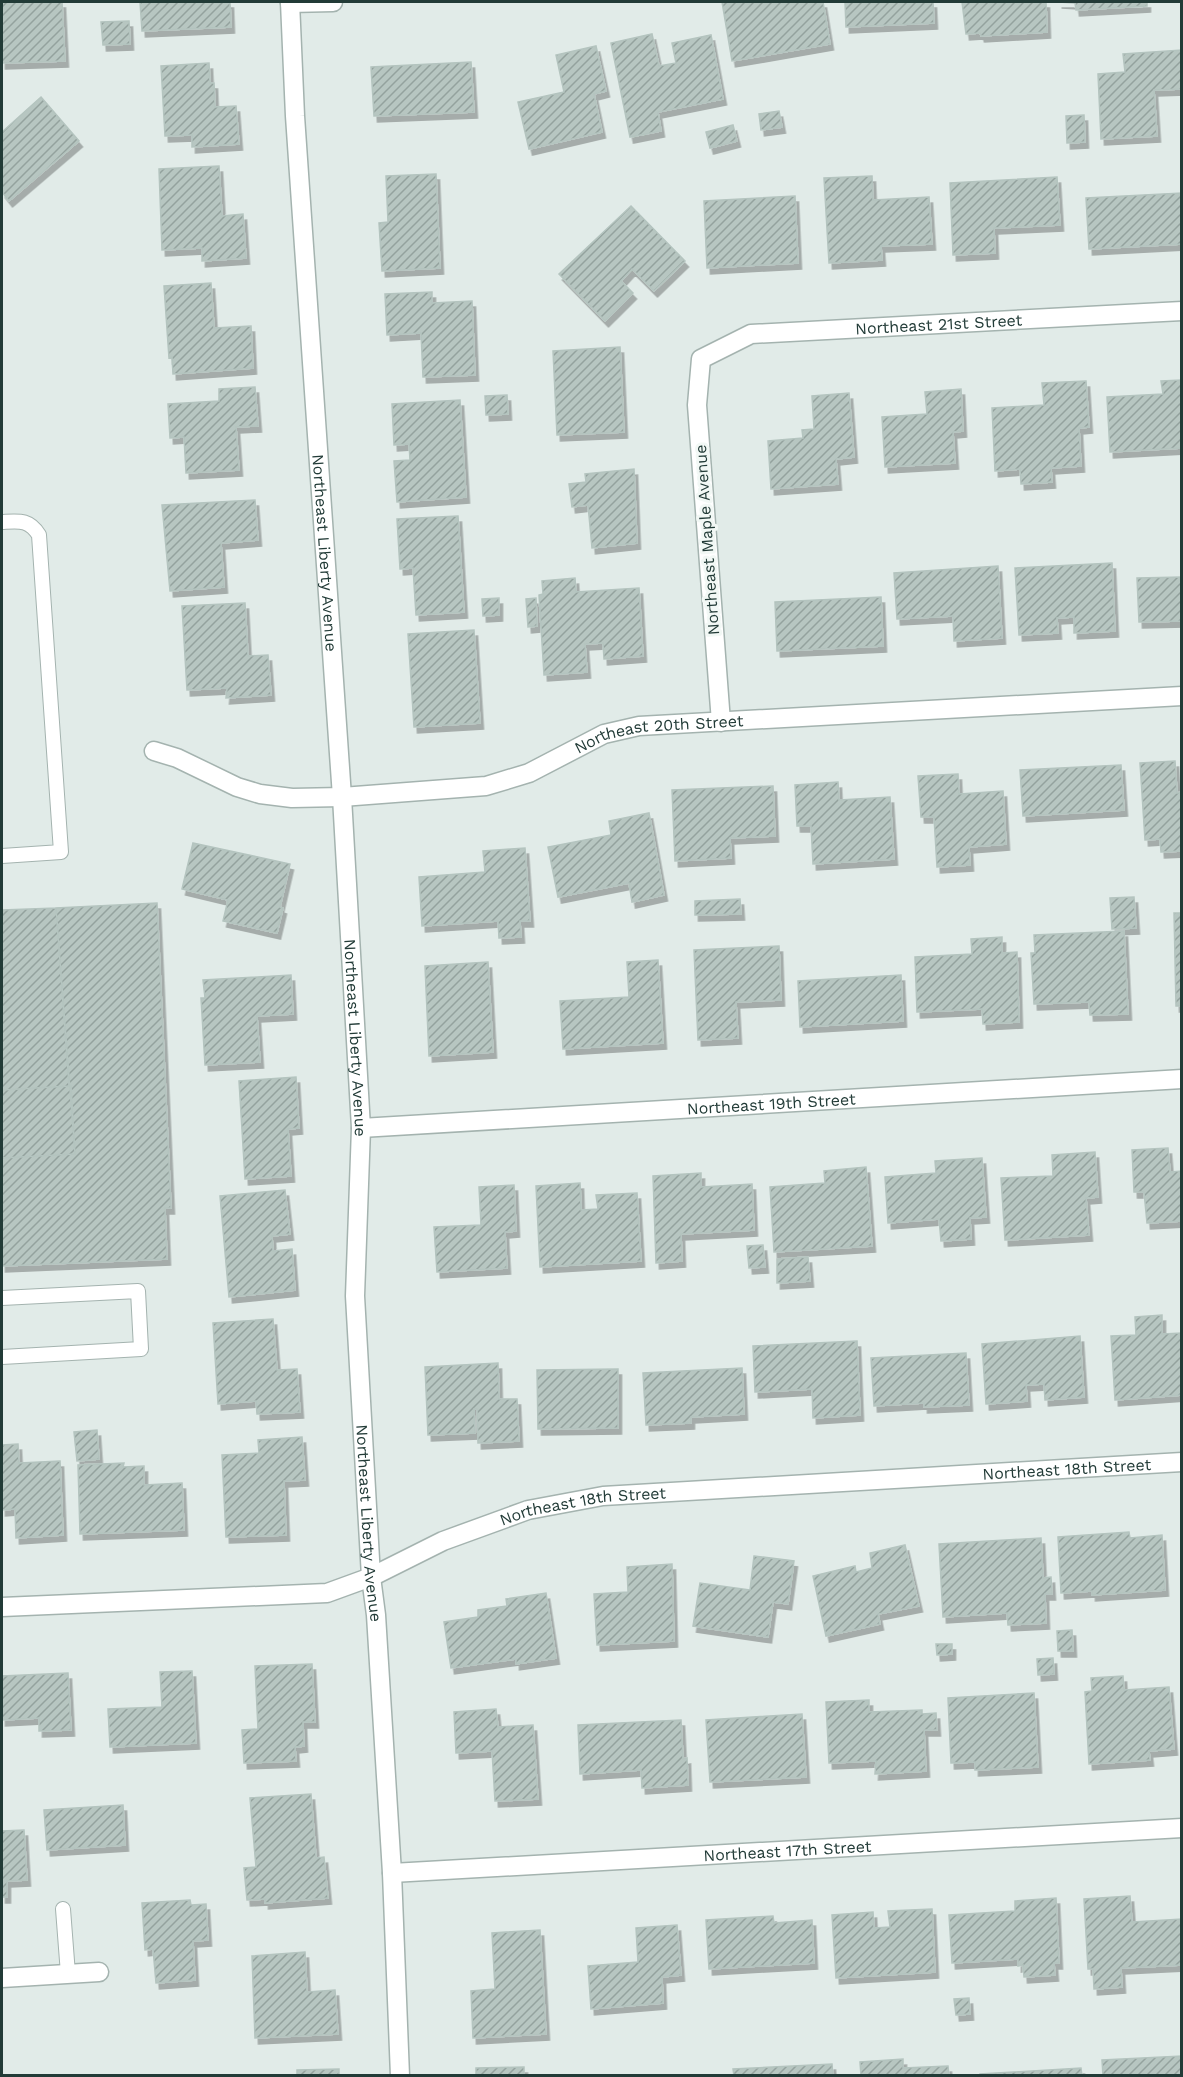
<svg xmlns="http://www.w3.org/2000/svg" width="1183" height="2077" font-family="'Work Sans',sans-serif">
  <defs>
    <pattern id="building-hatch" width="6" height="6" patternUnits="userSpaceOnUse" patternTransform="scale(1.5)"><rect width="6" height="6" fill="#b7c6c1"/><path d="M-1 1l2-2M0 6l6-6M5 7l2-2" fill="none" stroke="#94a29e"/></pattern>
    <filter id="shadow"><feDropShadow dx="3.5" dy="6" stdDeviation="0" flood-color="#0004"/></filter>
  </defs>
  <rect width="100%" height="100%" fill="#e1ebe8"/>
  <!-- building -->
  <path fill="url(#building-hatch)" stroke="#b4c4bf" stroke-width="1.5" filter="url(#shadow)" d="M 2,2 L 62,2 L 65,61 L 2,63 Z
    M 140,2 L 230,2 L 231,27 L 142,31 Z
    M 722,2 L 823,2 L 830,44 L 732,61 Z
    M 845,2 L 933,2 L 934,23 L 846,27 Z
    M 962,2 L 1046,2 L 1047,32 L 981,36 L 980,33 L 966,34 Z
    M 1058,2 L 1147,2 L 1147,6 L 1076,10 L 1075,3 Z
    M 129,21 L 130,44 L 103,45 L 101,22 Z
    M 652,34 L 659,66 L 676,63 L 672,43 L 711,35 L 723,99 L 658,112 L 661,131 L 630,137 L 611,43 Z
    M 596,46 L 606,91 L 594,94 L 602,132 L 529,149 L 518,102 L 564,92 L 556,55 Z
    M 1182,50 L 1182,89 L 1154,90 L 1157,136 L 1101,139 L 1098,74 L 1125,72 L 1123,54 Z
    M 471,62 L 474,112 L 374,116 L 371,67 Z
    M 209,63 L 210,83 L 214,83 L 215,107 L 236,106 L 239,144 L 192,147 L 192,135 L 165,136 L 161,66 Z
    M 41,97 L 79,141 L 9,201 L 2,192 L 2,132 Z
    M 779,111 L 782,127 L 761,130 L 759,114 Z
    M 1084,115 L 1085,142 L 1067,143 L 1066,116 Z
    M 733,125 L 737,141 L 710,148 L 706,132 Z
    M 219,166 L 222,216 L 243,214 L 246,258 L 202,261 L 202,248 L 162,250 L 159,169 Z
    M 436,174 L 440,268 L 382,271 L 379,223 L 388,222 L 386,176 Z
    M 872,176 L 873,200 L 929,197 L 932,244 L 881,246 L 882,260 L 829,263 L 824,178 Z
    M 1057,177 L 1060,225 L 994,228 L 995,253 L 953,255 L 950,183 Z
    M 1182,193 L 1182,244 L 1089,249 L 1086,198 Z
    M 795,196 L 798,263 L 707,268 L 704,201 Z
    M 631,206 L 685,261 L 654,291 L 632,269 L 621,281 L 633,293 L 605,321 L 559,274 Z
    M 211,283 L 214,328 L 251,326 L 253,368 L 173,374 L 172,357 L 169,358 L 164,286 Z
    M 432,292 L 432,303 L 472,301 L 475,375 L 423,377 L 421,333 L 387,335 L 385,294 Z
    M 620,347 L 624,432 L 557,435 L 553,351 Z
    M 1182,380 L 1182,448 L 1110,452 L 1107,397 L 1163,394 L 1161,381 Z
    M 1086,381 L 1089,427 L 1079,428 L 1081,466 L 1051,468 L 1052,482 L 1021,484 L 1020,469 L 995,471 L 992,408 L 1044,405 L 1042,383 Z
    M 255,387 L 258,426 L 236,427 L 239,470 L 186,473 L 184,437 L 170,438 L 168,404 L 219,401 L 219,389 Z
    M 961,389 L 963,431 L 953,432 L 955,463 L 885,467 L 882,417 L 927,414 L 925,392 Z
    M 849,393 L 854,457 L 836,459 L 838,484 L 771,489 L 768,441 L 803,438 L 802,430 L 814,429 L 812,396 Z
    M 507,395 L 508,414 L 486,415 L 485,396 Z
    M 460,400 L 466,497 L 397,502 L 394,461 L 410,460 L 409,444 L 394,445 L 392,404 Z
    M 634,469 L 637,543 L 592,548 L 588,505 L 572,507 L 569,484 L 586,482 L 585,474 Z
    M 255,500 L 258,540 L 221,543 L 224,587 L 170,591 L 162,505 Z
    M 458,516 L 464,612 L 416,615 L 413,568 L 400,569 L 397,519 Z
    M 1112,563 L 1115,631 L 1074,633 L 1074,617 L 1057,618 L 1058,633 L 1019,635 L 1015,568 Z
    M 998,566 L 1002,638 L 954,641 L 953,616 L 897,619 L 894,573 Z
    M 1182,577 L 1182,621 L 1139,622 L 1137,578 Z
    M 575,578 L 576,592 L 639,588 L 643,656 L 604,659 L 603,643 L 585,644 L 587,672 L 544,675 L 539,595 L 543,594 L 542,581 Z
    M 881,597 L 883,646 L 777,651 L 775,602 Z
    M 499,598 L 499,615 L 483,616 L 482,599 Z
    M 536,598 L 537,626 L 528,627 L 526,599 Z
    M 245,603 L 248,656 L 268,655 L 271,695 L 226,698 L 227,688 L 187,690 L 182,606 Z
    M 474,630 L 480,723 L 414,727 L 408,634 Z
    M 1175,761 L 1177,793 L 1182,792 L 1182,851 L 1161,852 L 1160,839 L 1145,840 L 1140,763 Z
    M 1121,765 L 1124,810 L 1023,816 L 1020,770 Z
    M 958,774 L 959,794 L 1003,791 L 1006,844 L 969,847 L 970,865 L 937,867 L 934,817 L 921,817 L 918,776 Z
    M 838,782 L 839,800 L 890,797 L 894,859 L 813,864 L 811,826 L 797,826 L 795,785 Z
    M 773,786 L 775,836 L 730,838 L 731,858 L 675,861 L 672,790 Z
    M 649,813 L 664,895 L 632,902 L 629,883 L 558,897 L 548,847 L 611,835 L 609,821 Z
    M 193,843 L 290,864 L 280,907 L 283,908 L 277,933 L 223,921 L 228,900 L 182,889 Z
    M 525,848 L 530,921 L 520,921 L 521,937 L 499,938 L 498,921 L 422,926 L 419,877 L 485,872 L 483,851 Z
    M 1134,897 L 1136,928 L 1112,929 L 1110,898 Z
    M 740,899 L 741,914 L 695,915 L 695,901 Z
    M 157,903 L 171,1208 L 165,1208 L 167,1259 L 2,1266 L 2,1158 L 75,1154 L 56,908 Z
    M 56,908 L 69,1086 L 2,1090 L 2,910 Z
    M 1174,913 L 1182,913 L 1182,1006 L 1176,1006 Z
    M 1124,931 L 1128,1014 L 1090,1015 L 1089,1002 L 1034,1004 L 1031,953 L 1035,953 L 1034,935 Z
    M 1002,937 L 1002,953 L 1017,952 L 1019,1022 L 983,1024 L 982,1009 L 917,1012 L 915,957 L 972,954 L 971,939 Z
    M 779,946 L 781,1000 L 736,1002 L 738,1038 L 698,1040 L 694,950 Z
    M 658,960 L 663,1043 L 563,1049 L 560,1001 L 629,997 L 627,962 Z
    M 488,962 L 493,1052 L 429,1056 L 425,966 Z
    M 291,975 L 293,1014 L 257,1016 L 260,1062 L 205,1065 L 201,998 L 205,998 L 203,980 Z
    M 901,975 L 903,1021 L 800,1027 L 798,981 Z
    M 296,1077 L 299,1128 L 288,1129 L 291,1176 L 245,1179 L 239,1081 Z
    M 71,1086 L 75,1154 L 2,1158 L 2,1090 Z
    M 1168,1148 L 1170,1172 L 1182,1171 L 1182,1221 L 1147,1223 L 1144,1192 L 1134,1192 L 1132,1150 Z
    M 1095,1152 L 1098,1197 L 1086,1198 L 1089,1235 L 1005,1240 L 1001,1178 L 1053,1176 L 1052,1155 Z
    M 982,1158 L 986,1217 L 970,1218 L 971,1239 L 941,1241 L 939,1219 L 888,1223 L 885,1177 L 936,1173 L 935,1161 Z
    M 866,1167 L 872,1246 L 774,1252 L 770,1187 L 825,1183 L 824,1171 Z
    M 701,1173 L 701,1187 L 752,1184 L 754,1230 L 681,1234 L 682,1261 L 656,1263 L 653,1176 Z
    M 580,1183 L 581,1210 L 598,1209 L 596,1195 L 637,1193 L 641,1261 L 540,1267 L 536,1186 Z
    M 514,1185 L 516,1231 L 505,1232 L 507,1268 L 437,1272 L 434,1227 L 481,1225 L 479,1187 Z
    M 285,1190 L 290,1234 L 272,1236 L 273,1251 L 292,1249 L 295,1290 L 229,1297 L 220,1196 Z
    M 763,1245 L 765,1267 L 749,1268 L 747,1246 Z
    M 808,1257 L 810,1281 L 777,1283 L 777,1259 Z
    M 1162,1315 L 1162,1334 L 1182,1333 L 1182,1395 L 1115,1400 L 1111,1336 L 1136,1335 L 1135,1317 Z
    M 273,1319 L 277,1370 L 297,1369 L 300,1412 L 257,1414 L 256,1401 L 218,1404 L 213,1323 Z
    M 1080,1336 L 1084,1397 L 1045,1400 L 1044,1384 L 1026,1385 L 1027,1401 L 986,1404 L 982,1344 Z
    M 857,1341 L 860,1415 L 813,1418 L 812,1389 L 755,1392 L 753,1346 Z
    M 966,1353 L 969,1405 L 924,1407 L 924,1403 L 874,1406 L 871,1358 Z
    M 498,1363 L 499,1399 L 517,1399 L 519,1441 L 478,1443 L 477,1409 L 474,1409 L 475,1433 L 428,1435 L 425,1367 Z
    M 742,1368 L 744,1414 L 691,1417 L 691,1423 L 646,1425 L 643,1373 Z
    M 618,1369 L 618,1428 L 538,1429 L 537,1370 Z
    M 97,1430 L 99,1459 L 77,1461 L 74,1432 Z
    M 302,1437 L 305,1480 L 284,1481 L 286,1535 L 226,1537 L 222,1455 L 259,1453 L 258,1440 Z
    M 18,1444 L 19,1463 L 60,1461 L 63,1535 L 16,1538 L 15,1509 L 2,1510 L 2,1445 Z
    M 124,1463 L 123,1467 L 144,1466 L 144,1485 L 182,1483 L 184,1530 L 80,1534 L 78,1465 Z
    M 1129,1532 L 1130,1538 L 1162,1535 L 1165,1590 L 1092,1595 L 1092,1591 L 1061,1593 L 1058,1537 Z
    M 1041,1538 L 1043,1578 L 1051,1577 L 1052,1594 L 1045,1594 L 1046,1623 L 1008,1625 L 1007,1613 L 943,1617 L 939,1544 Z
    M 905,1545 L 919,1606 L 878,1614 L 880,1624 L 826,1636 L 813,1576 L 855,1566 L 856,1572 L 872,1568 L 870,1553 Z
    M 754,1556 L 794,1561 L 788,1604 L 773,1602 L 768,1637 L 693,1626 L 700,1583 L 750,1590 Z
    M 672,1564 L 674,1641 L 597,1645 L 594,1594 L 628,1592 L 627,1567 Z
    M 546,1593 L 556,1658 L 516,1664 L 516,1659 L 451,1668 L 444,1622 L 478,1617 L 478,1610 L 507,1606 L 506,1599 Z
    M 1072,1630 L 1073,1651 L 1058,1651 L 1057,1631 Z
    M 936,1644 L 952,1644 L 952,1654 L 937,1655 Z
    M 1053,1658 L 1054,1674 L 1038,1675 L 1037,1659 Z
    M 312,1664 L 315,1722 L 303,1722 L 304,1746 L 295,1747 L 296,1761 L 244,1763 L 242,1730 L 258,1729 L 255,1666 Z
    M 192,1671 L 196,1743 L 110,1747 L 108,1709 L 162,1707 L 160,1672 Z
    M 68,1673 L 71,1730 L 39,1731 L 39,1718 L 2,1720 L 2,1676 Z
    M 1123,1676 L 1124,1690 L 1169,1687 L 1174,1749 L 1149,1751 L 1150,1760 L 1089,1764 L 1085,1692 L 1092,1691 L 1091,1678 Z
    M 1034,1693 L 1038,1767 L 975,1770 L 975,1762 L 951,1763 L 948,1698 Z
    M 869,1700 L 869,1712 L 922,1710 L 922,1714 L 936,1713 L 937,1730 L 924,1730 L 926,1771 L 875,1774 L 876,1761 L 829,1763 L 826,1702 Z
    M 496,1709 L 498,1727 L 533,1725 L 538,1799 L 495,1801 L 492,1751 L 456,1753 L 454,1712 Z
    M 802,1714 L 806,1777 L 710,1782 L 706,1720 Z
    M 681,1720 L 683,1759 L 687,1758 L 688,1785 L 642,1788 L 641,1770 L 580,1774 L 578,1725 Z
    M 311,1794 L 316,1858 L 324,1857 L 328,1898 L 265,1903 L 265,1899 L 247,1900 L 244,1868 L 256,1867 L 250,1798 Z
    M 123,1805 L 125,1845 L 47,1850 L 44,1810 Z
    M 24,1830 L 27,1880 L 7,1881 L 7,1897 L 2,1897 L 2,1831 Z
    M 1130,1896 L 1132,1922 L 1182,1919 L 1182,1965 L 1121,1968 L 1122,1987 L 1094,1989 L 1093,1969 L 1088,1969 L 1084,1899 Z
    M 1056,1898 L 1059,1963 L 1054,1963 L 1055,1975 L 1024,1977 L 1023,1965 L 1018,1966 L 1018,1959 L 952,1963 L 949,1915 L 1015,1911 L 1015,1901 Z
    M 190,1900 L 191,1905 L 206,1904 L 208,1940 L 193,1941 L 195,1980 L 156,1983 L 153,1949 L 145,1950 L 142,1903 Z
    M 932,1909 L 935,1972 L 836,1978 L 832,1915 L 873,1912 L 874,1928 L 890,1927 L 888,1911 Z
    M 773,1916 L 774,1923 L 812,1920 L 814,1963 L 709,1969 L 706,1920 Z
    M 677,1925 L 681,1975 L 662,1977 L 663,2003 L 591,2009 L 588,1966 L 638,1962 L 636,1928 Z
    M 540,1930 L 546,2034 L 473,2038 L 471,1991 L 495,1989 L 492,1933 Z
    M 305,1952 L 307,1992 L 335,1990 L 338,2034 L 255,2038 L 252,1956 Z
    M 969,1998 L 970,2014 L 956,2015 L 954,1999 Z
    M 1182,2056 L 1182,2076 L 1103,2076 L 1102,2060 Z
    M 903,2059 L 903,2068 L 948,2066 L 949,2076 L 861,2076 L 860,2062 Z
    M 832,2064 L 833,2076 L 734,2076 L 733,2069 Z
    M 524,2067 L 524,2076 L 476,2076 L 476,2068 Z
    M 1081,2068 L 1082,2076 L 980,2076 L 980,2074 Z
    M 339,2069 L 339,2076 L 297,2076 L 297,2070 Z"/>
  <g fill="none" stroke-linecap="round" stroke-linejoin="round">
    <defs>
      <path id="service" d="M 2,522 C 19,521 29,519 39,535 L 61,852 L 2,856
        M 2,1298 L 138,1291 L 141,1349 L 2,1357
        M 63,1909 L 68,1974"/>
      <g id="minor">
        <path id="s1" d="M 290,2 L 295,116 L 342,797 L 361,1128 L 355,1296 L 371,1577 L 376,1615 L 392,1873 L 400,2076"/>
        <path d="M 290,3 L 333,2"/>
        <path id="s2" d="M 721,722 L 697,405 L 701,359 L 751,334 L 1182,311"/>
        <path id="s3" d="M 154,751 L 177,758 L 237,787 L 260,794 L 292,798 L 342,797 L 486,786 L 529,773 L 604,734 L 639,726 L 1182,696"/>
        <path id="s4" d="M 361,1128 L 1182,1079"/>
        <path id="s5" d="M 2,1607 L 327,1593 L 371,1577 L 443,1541 L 528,1510 L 603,1496 L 1182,1462"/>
        <path id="s6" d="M 392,1873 L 1182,1828"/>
        <path d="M 2,1978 L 99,1972"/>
      </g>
    </defs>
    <!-- service casing -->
    <use href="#service" stroke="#a4b3af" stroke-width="16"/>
    <!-- minor casing -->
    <use href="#minor" stroke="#a4b3af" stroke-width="21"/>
    <!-- service -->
    <use href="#service" stroke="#fff" stroke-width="14"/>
    <!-- minor -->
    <use href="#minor" stroke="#fff" stroke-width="18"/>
  </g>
  <g text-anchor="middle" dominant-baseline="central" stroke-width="6" stroke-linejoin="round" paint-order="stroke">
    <!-- street labels -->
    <g font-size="16" fill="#223b37" stroke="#f2f8f5">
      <text stroke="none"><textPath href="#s2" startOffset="608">Northeast 21st Street</textPath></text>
      <text transform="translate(707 540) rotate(-94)">Northeast Maple Avenue</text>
      <text stroke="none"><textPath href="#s1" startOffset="552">Northeast Liberty Avenue</textPath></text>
      <text stroke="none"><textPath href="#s3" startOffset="525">Northeast 20th Street</textPath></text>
      <text stroke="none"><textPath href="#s1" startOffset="1038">Northeast Liberty Avenue</textPath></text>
      <text stroke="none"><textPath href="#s4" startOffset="411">Northeast 19th Street</textPath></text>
      <text stroke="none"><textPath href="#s5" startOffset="1084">Northeast 18th Street</textPath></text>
      <text stroke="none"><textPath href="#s5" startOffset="598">Northeast 18th Street</textPath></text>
      <text stroke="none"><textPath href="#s1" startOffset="1524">Northeast Liberty Avenue</textPath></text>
      <text stroke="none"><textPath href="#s6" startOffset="396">Northeast 17th Street</textPath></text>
    </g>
  </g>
  <!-- border -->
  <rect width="1183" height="2077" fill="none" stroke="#223b37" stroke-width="6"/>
</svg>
